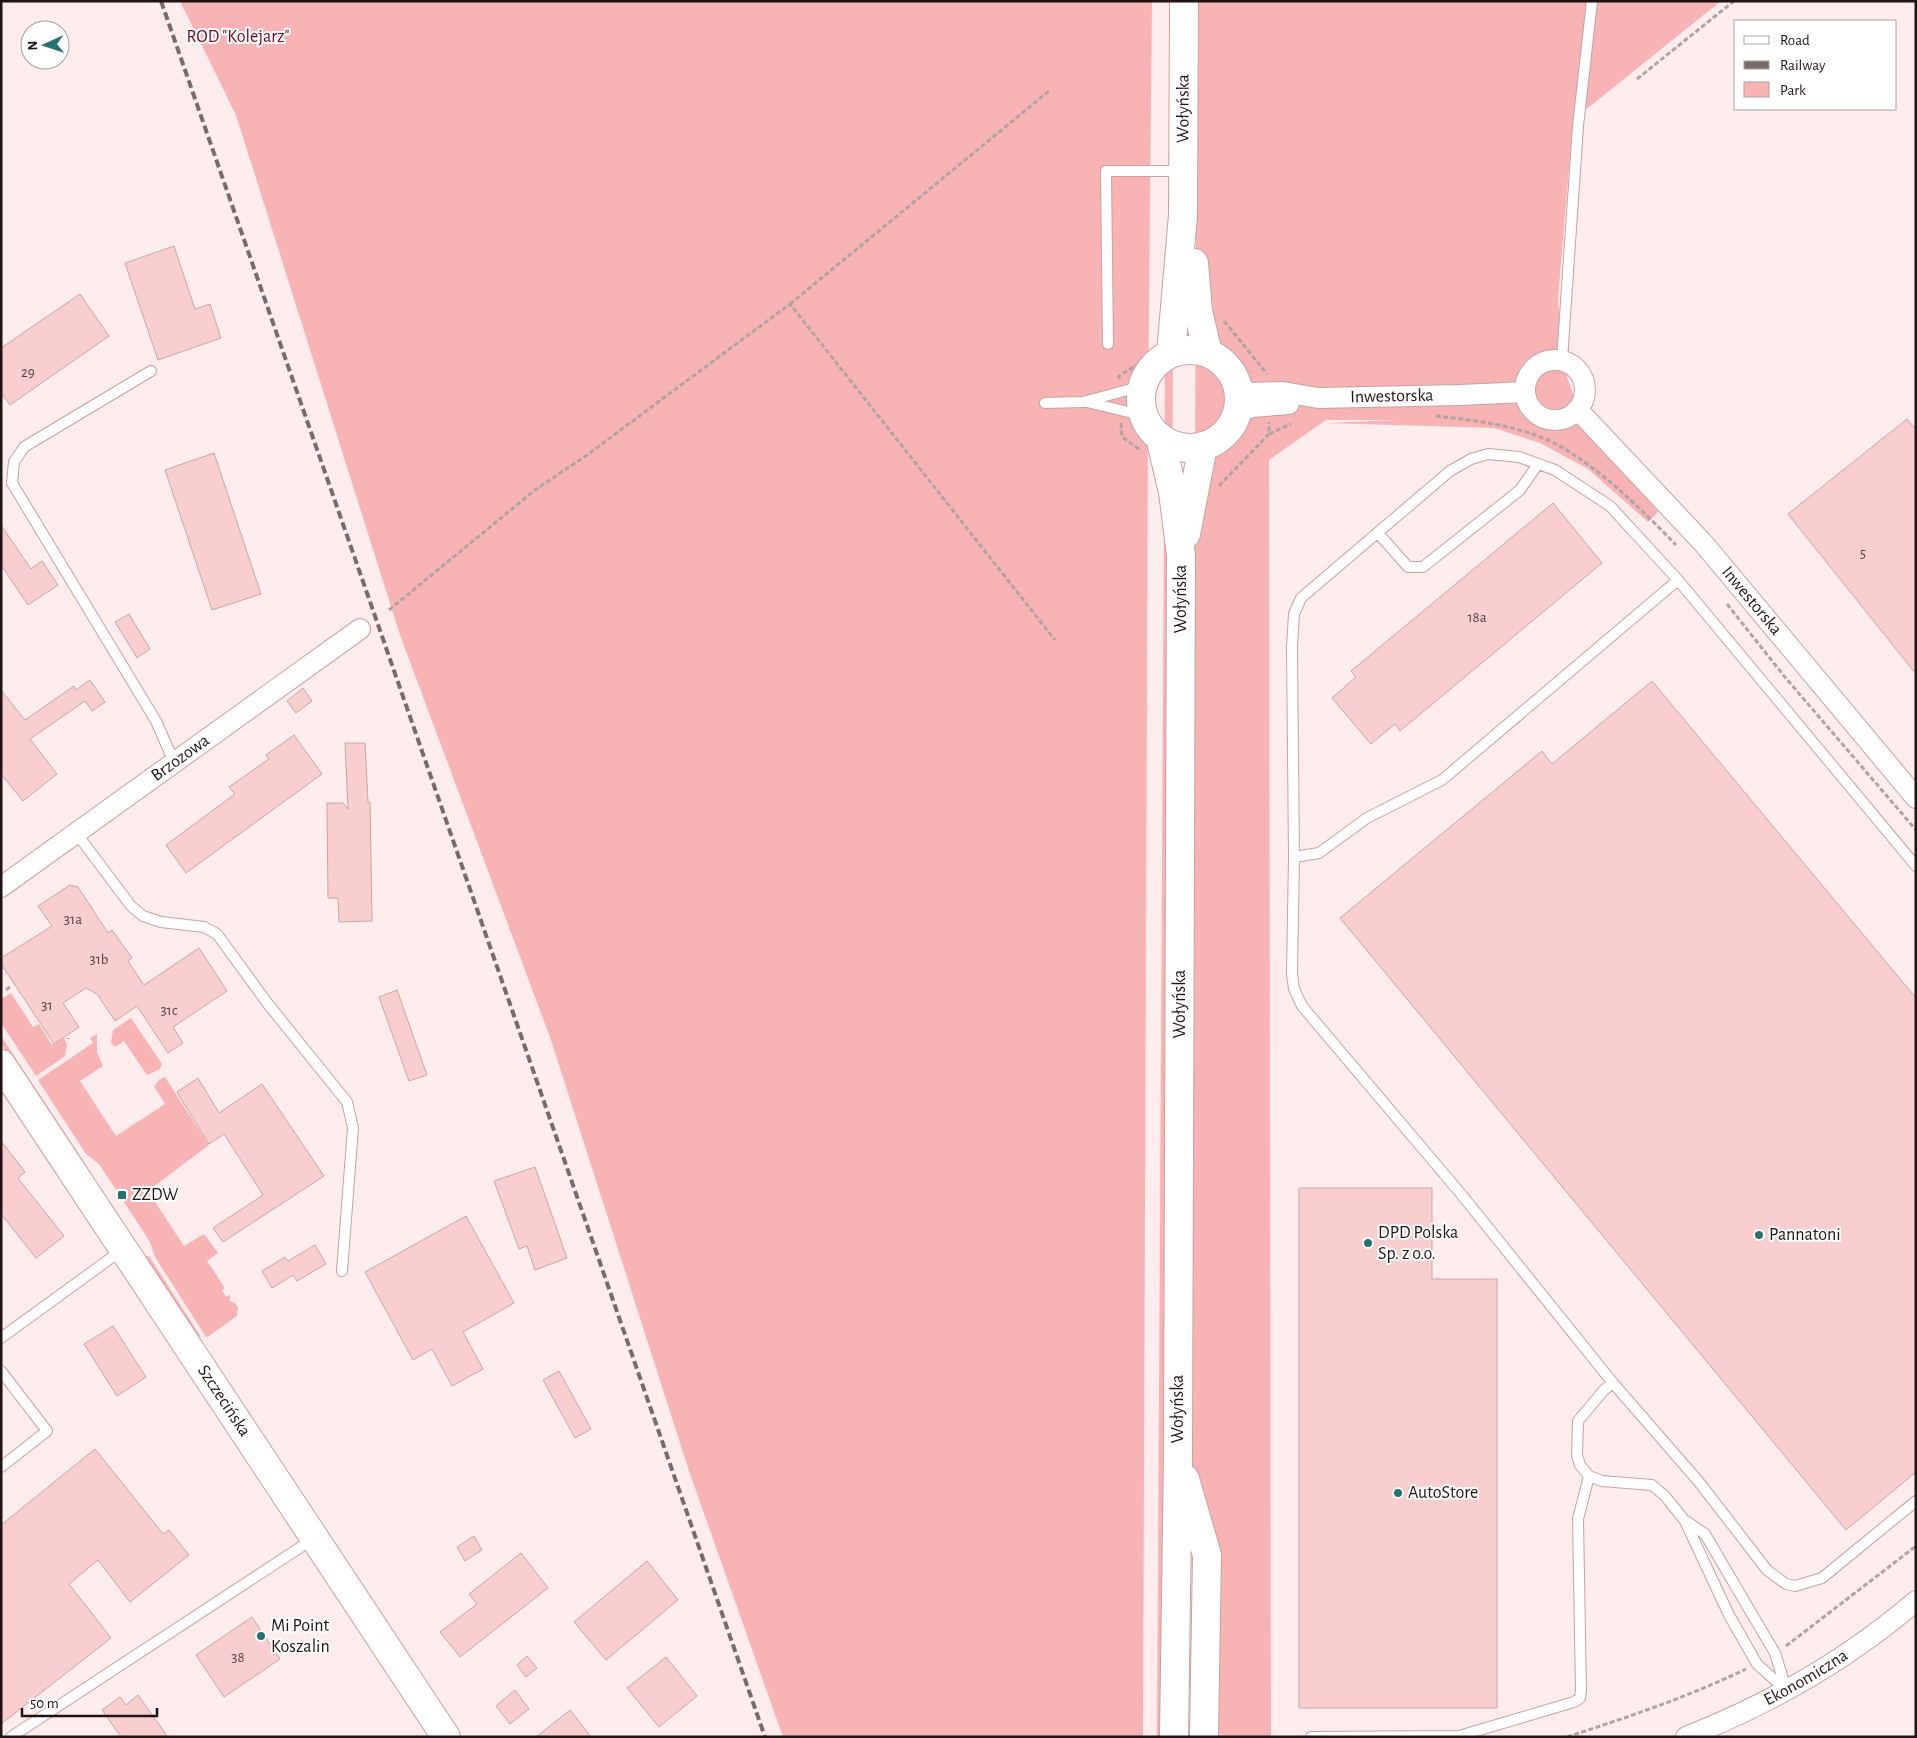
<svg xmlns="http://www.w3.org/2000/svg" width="1917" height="1738" font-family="'Alegreya Sans',sans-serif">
  <rect width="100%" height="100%" fill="#feedec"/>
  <!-- green -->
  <path fill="#f8b4b4" d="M 180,1 L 1152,1 L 1148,414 L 1143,1737 L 783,1737 L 689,1471 L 551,1040 L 400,635 L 236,115 Z
    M 1197,1 L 1721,1 L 1573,120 L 1558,299 L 1563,365 L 1577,406 L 1602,446 L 1658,512 L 1648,522 L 1588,469 L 1540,443 L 1494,428 L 1325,423 L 1397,420 L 1326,420 L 1269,460 L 1271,1737 L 1214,1737 L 1187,1462 L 1192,1157 Z
    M 1165,352 L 1173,362 L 1172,555 L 1166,1737 L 1157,1737 Z
    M 11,993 L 33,1027 L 39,1024 L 52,1045 L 64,1038 L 67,1044 L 65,1056 L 36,1076 L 1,1023 L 1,999 Z
    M 131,1018 L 162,1064 L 160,1069 L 147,1075 L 124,1041 L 115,1047 L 111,1043 L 113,1030 Z
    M 97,1034 L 97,1052 L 103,1066 L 80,1081 L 116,1136 L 165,1104 L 154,1086 L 159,1080 L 165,1077 L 209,1145 L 148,1191 L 184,1246 L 204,1234 L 218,1253 L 207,1261 L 225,1288 L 222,1290 L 226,1297 L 229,1295 L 231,1298 L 229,1299 L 232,1303 L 234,1302 L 238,1307 L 237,1316 L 209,1336 L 206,1337 L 155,1257 L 150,1242 L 124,1202 L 127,1199 L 120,1188 L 116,1190 L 99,1164 L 86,1154 L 38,1080 L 93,1043 L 90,1038 Z
    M 1,1036 L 88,1168 L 79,1161 L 1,1044 Z
    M 146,1256 L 149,1256 L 201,1337 L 196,1335 L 146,1261 Z"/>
  <!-- building -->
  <path fill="#f8cfce" stroke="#cba4a3" d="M 174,246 L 195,309 L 210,304 L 221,338 L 158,360 L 125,263 Z
    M 80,294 L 109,336 L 10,405 L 1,393 L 1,348 Z
    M 1907,419 L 1916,430 L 1916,674 L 1788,514 Z
    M 214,453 L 261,594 L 212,610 L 165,470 Z
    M 1553,503 L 1602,563 L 1400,731 L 1395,724 L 1371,744 L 1332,698 L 1356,677 L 1351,671 Z
    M 1,525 L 31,569 L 42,561 L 58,585 L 28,605 L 1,565 Z
    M 129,614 L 150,649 L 137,658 L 115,622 Z
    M 90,680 L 105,702 L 92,711 L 85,701 L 30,739 L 57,774 L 23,801 L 1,774 L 1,690 L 25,720 L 74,686 L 76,690 Z
    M 1652,681 L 1916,998 L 1916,1472 L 1846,1530 L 1340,918 L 1542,751 L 1552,764 Z
    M 303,688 L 312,701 L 296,713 L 287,701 Z
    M 294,735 L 322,774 L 186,873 L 166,845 L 235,794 L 229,787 L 269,759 L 266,755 Z
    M 345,743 L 365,743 L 368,802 L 370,802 L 372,921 L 339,922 L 338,898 L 328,898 L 327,803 L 343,803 L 348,809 Z
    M 70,885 L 78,887 L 108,933 L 112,930 L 132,958 L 128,961 L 144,985 L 199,948 L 227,991 L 173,1027 L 183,1043 L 168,1053 L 137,1006 L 115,1021 L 97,994 L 86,988 L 63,1003 L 79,1027 L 54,1044 L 1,964 L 1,958 L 52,926 L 38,906 Z
    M 397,990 L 427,1075 L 409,1081 L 379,997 Z
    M 198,1078 L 219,1113 L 262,1084 L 324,1176 L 223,1242 L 213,1228 L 263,1195 L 224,1134 L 209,1144 L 177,1092 Z
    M 1,1141 L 25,1172 L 18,1178 L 64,1236 L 36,1258 L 1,1214 Z
    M 535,1167 L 567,1258 L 535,1270 L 527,1246 L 519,1249 L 494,1181 Z
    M 1299,1188 L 1432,1188 L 1432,1279 L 1497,1279 L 1497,1708 L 1299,1708 Z
    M 466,1216 L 514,1303 L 463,1332 L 483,1369 L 452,1386 L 432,1349 L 413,1360 L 365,1272 Z
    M 315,1245 L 326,1264 L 297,1281 L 293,1275 L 272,1288 L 262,1271 L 285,1257 L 288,1261 Z
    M 113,1326 L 146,1377 L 117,1396 L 84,1344 Z
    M 559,1371 L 591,1429 L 575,1438 L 543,1380 Z
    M 95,1449 L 163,1534 L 169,1530 L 189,1555 L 130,1602 L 98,1560 L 69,1584 L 111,1638 L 1,1724 L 1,1525 Z
    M 474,1536 L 482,1550 L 465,1561 L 457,1547 Z
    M 521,1553 L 548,1588 L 460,1657 L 440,1632 L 477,1604 L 469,1594 Z
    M 647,1561 L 678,1600 L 606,1660 L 574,1622 Z
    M 252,1617 L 280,1659 L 224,1697 L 196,1655 Z
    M 527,1656 L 537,1668 L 526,1677 L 517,1665 Z
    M 666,1657 L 697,1696 L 659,1727 L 627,1688 Z
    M 515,1690 L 529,1709 L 510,1724 L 496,1706 Z
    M 138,1695 L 168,1737 L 121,1737 L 102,1710 L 120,1697 L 126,1705 Z
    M 570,1710 L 591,1737 L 536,1737 Z"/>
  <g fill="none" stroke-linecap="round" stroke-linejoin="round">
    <defs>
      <path id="lane" d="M 1108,344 L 1106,171 L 1183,171
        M 1562,360 L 1578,126 L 1592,1
        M 151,371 L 24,447 L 14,462 L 12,483 L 156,721 L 174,762
        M 1087,402 L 1145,416
        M 1045,403 L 1083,402 L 1143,386
        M 1378,533 L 1408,567 L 1423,567 L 1520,490 L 1538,464
        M 77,834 L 131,906 L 143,916 L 161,922 L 204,927 L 217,934 L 268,1004 L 347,1102 L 353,1128 L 342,1271
        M 1294,857 L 1292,647 L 1294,614 L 1301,598 L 1450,471 L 1471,459 L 1488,454 L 1519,457 L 1555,470 L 1610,506 L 1678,580 L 1916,866
        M 1,1338 L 122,1250
        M 1,1371 L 47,1431 L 1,1467
        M 1613,1383 L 1461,1194 L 1302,1006 L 1294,989 L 1292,974 L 1294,857 L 1319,853 L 1367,818 L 1442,780 L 1678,580
        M 1686,1521 L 1705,1534 L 1746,1604 L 1775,1653 L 1786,1689
        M 1786,1690 L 1757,1664 L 1729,1615 L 1685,1521 L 1665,1496 L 1652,1485 L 1602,1481 L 1589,1476 L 1580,1465 L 1577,1455 L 1578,1421 L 1604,1390 L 1613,1383 L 1699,1482 L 1767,1570 L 1786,1584 L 1795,1586 L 1822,1578 L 1916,1501
        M 11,1737 L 313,1539
        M 1311,1737 L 1459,1736 L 1574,1702 L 1580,1698 L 1581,1690 L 1578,1519 L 1589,1476"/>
      <g id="street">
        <circle cx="1555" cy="390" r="30"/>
        <path id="s1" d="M 1238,389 L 1252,393 L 1283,392 L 1318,398 L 1461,395 L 1525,392"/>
        <path id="s2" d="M 1578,410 L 1704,544 L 1916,798"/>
        <path d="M 1237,413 L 1252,407 L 1289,404"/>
        <path id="s3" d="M 1,887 L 360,629"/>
        <path id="s4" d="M 1686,1737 C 1770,1704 1848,1659 1916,1601"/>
      </g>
      <g id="secondary">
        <path d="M 1194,263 L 1198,311 L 1208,353"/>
        <circle cx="1190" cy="399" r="49"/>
        <path id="s5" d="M 1171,353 L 1183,215 L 1184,1"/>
        <path d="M 1160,437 L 1173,492 L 1181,555 L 1178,1454 L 1174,1737"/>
        <path d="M 1186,534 L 1203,446"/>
        <path id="s6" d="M 1,1064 L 446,1737"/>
        <path d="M 1185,1479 L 1207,1555 L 1204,1737"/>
      </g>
    </defs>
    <!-- lane casing -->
    <use href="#lane" stroke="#c9a1a1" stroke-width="12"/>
    <!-- street casing -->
    <use href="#street" stroke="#c9a1a1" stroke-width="22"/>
    <!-- secondary casing -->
    <use href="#secondary" stroke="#c9a1a1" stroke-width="30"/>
    <!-- path -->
    <path stroke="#b2a2a1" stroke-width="3" stroke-dasharray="5 2.5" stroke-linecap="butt" d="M 1637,79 L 1734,1
      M 790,304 L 1049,91
      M 1224,321 L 1267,374
      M 1119,379 L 1119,376 L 1148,358 L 1150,355
      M 1436,416 C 1479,421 1527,426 1565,449 C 1606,474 1643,511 1676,545
      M 1121,423 L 1122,437 L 1140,450
      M 1269,434 L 1291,424
      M 1219,486 L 1269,434 L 1269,422
      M 1727,604 L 1784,676 L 1916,830
      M 389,610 L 535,490 L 587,455 L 790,304 L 1055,640
      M 6,990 L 11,986
      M 68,1038 L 68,1039
      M 1786,1646 L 1916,1546
      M 1567,1737 C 1628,1717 1688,1697 1746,1669"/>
    <!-- lane -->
    <use href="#lane" stroke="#fff" stroke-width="10"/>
    <!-- street -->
    <use href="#street" stroke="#fff" stroke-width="20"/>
    <!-- secondary -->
    <use href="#secondary" stroke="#fff" stroke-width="28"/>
    <!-- rail -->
    <path stroke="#7a6b6b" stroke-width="4" stroke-dasharray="8 4" stroke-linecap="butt" d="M 161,1 L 765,1737"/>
  </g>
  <!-- markers -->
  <g fill="#267174" stroke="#fff" stroke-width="2">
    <rect x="117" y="1190" width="10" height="10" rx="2.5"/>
    <circle cx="1759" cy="1235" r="5"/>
    <circle cx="1368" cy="1243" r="5"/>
    <circle cx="1398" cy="1493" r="5"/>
    <circle cx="261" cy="1636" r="5"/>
  </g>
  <g text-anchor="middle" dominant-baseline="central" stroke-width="4" stroke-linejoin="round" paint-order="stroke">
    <!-- number labels -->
    <g font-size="15" fill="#574242">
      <text x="28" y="372">29</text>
      <text x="1863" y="553">5</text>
      <text x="1477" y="617">18a</text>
      <text x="73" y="919">31a</text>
      <text x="99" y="959">31b</text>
      <text x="47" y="1005">31</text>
      <text x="169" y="1010">31c</text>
      <text x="238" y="1657">38</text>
    </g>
    <!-- park labels -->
    <g font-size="18" fill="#74071d" stroke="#fff">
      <text x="238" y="37">ROD "Kolejarz"</text>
    </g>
    <!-- street labels -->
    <g font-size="18" fill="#211313" stroke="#fff">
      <text stroke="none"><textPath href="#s5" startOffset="245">Wołyńska</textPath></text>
      <text stroke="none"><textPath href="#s1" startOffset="155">Inwestorska</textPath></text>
      <text transform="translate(1181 599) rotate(-90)">Wołyńska</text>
      <text stroke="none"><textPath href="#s2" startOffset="258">Inwestorska</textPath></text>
      <text stroke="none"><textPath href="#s3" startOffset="221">Brzozowa</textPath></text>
      <text transform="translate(1180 1004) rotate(-90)">Wołyńska</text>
      <text stroke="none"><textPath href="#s6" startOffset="404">Szczecińska</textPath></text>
      <text transform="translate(1178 1409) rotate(-90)">Wołyńska</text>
      <text stroke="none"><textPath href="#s4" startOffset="134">Ekonomiczna</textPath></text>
    </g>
    <!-- poi labels -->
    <g font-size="18" fill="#211313" stroke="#fff" text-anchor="start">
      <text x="132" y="1195">ZZDW</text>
      <text x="1378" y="1233">DPD Polska<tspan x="1378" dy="21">Sp. z o.o.</tspan></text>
      <text x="1769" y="1235">Pannatoni</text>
      <text x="1408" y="1493">AutoStore</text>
      <text x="271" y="1626">Mi Point<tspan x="271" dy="21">Koszalin</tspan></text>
    </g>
  </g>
  <!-- border -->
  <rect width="1917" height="1738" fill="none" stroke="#211313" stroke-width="5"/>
  <!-- legend -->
  <rect x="1734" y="20" width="162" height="90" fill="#ffffff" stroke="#a6a1a1"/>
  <rect x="1744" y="36" width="25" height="8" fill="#ffffff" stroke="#a6a1a1"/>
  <text x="1780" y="45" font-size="15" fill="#211313">Road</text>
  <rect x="1744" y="61" width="25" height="8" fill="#7a6b6b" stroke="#a6a1a1"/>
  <text x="1780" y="70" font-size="15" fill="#211313">Railway</text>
  <rect x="1744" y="82" width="25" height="15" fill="#f8b4b4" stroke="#a6a1a1"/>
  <text x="1780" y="95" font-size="15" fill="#211313">Park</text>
  <!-- north arrow -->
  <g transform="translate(45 45) rotate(267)"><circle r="24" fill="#ffffff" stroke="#a6a1a1"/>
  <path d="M0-4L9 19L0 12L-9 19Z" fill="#267174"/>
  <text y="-8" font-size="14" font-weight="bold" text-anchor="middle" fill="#211313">N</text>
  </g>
  <!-- scale -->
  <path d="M22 1708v8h135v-8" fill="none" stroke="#211313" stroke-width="2.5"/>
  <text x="30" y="1708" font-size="15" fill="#211313" stroke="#ffffff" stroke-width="4" paint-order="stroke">50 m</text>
</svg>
